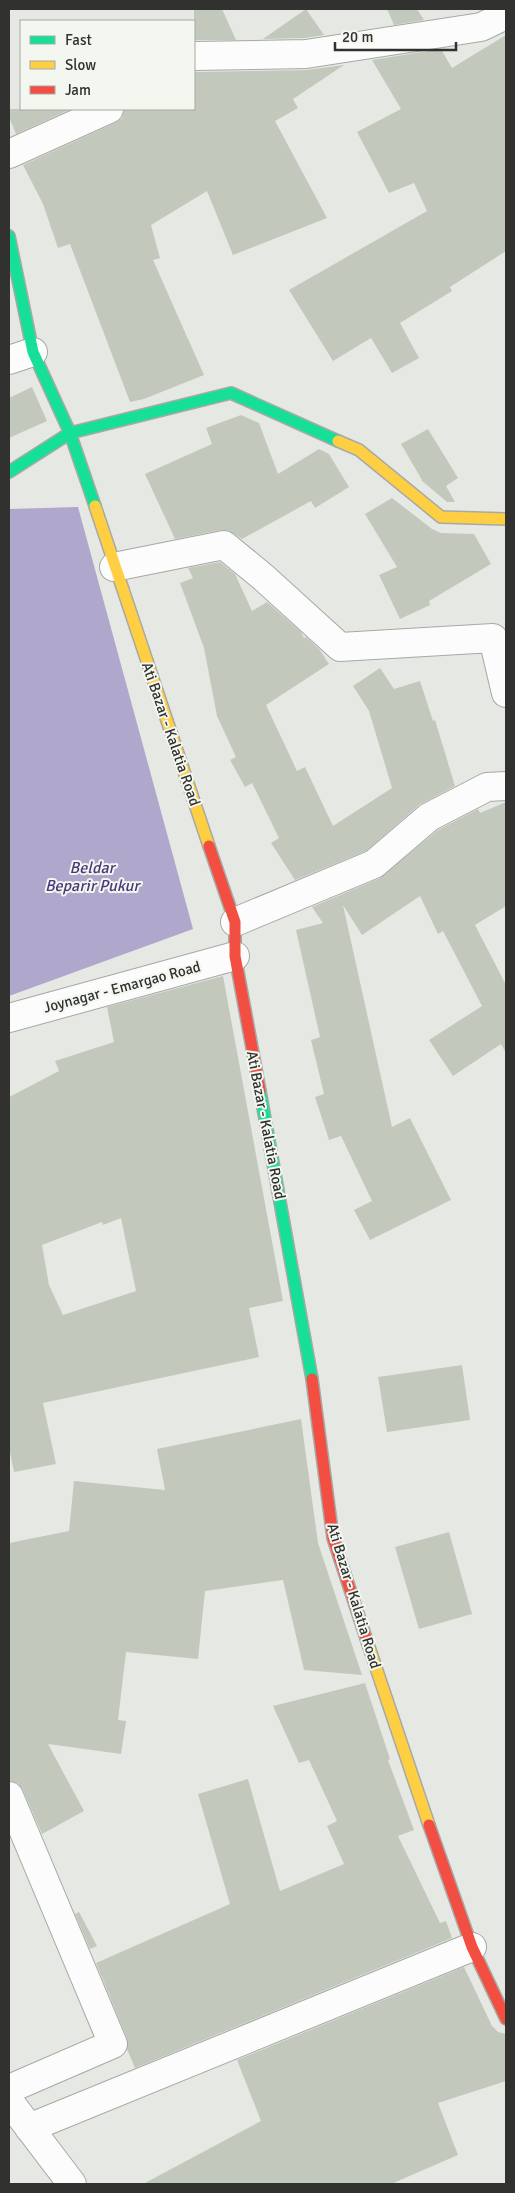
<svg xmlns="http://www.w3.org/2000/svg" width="515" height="2193" font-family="Signika,sans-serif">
  <rect width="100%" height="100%" fill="#e6e8e4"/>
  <!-- water -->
  <path fill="#afa7cc" d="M 78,507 L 193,929 L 9,996 L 9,509 Z"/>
  <!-- building -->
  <path fill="#c2c9bc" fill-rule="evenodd" d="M 194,9 L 222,9 L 236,40 L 194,40 Z
    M 306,9 L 324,35 L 305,38 L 263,39 Z
    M 387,9 L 417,9 L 424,20 L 394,25 Z
    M 506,35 L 506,251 L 450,287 L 452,291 L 400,323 L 419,358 L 392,373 L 371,338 L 333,361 L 289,290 L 427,211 L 414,183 L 389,193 L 357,132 L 401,109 L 372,60 L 441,49 L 452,68 Z
    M 344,65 L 293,99 L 298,108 L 275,121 L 327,218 L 233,255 L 207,191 L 151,225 L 160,258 L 153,260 L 204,375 L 144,399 L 130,402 L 70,244 L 58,248 L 43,204 L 23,165 L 115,123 L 122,118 L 124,109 L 194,109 L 194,72 L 306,70 Z
    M 9,109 L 71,109 L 16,134 L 9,117 Z
    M 32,387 L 47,421 L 9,438 L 9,398 Z
    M 241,415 L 259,423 L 278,474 L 319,449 L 329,454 L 349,487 L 315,508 L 311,501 L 242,539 L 228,530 L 221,530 L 175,539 L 145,474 L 212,444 L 206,428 Z
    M 428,429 L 458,478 L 446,486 L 455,502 L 447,502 L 421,480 L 422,480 L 401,444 Z
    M 392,498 L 432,529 L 441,533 L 474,534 L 491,564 L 429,601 L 430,605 L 400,619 L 379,575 L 397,567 L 365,514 Z
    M 220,562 L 235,574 L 252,611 L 267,602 L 301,632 L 304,638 L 306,637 L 319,649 L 329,664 L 266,705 L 297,771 L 305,767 L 333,826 L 392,788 L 369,711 L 353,686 L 380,668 L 394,689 L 420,681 L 433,721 L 435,720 L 455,786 L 419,805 L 366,851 L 295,880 L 271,843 L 279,838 L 252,783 L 245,787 L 230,760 L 236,757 L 217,716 L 204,648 L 180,583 L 193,578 L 188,568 Z
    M 506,802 L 506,906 L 475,925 L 506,985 L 506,1053 L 501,1044 L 453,1076 L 429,1040 L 482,1006 L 443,931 L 438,934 L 420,896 L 362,935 L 343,905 L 392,1127 L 410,1118 L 451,1200 L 370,1240 L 354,1210 L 372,1201 L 341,1136 L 329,1140 L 315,1097 L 324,1094 L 311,1040 L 320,1037 L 296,930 L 323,923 L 312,907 L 380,878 L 438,830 L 478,809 L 480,813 Z
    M 223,976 L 283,1301 L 249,1308 L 259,1357 L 43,1403 L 56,1464 L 14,1472 L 9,1447 L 9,1097 L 59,1071 L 55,1061 L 114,1042 L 107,1007 ZM 121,1218 L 136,1291 L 63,1315 L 49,1285 L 42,1245 L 102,1222 L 103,1225 Z
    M 462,1365 L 470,1420 L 387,1432 L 378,1377 Z
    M 301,1419 L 318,1543 L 362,1675 L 304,1670 L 283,1580 L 205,1591 L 198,1659 L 126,1652 L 118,1720 L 126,1721 L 121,1754 L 48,1744 L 84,1811 L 42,1834 L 23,1790 L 18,1783 L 9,1781 L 9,1543 L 69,1531 L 74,1481 L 165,1490 L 157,1449 Z
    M 449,1532 L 472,1614 L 419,1629 L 395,1547 Z
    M 365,1683 L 390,1759 L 388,1760 L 414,1830 L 398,1836 L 440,1923 L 446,1921 L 452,1938 L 135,2068 L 127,2049 L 127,2038 L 96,1963 L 230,1904 L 198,1794 L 248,1779 L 280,1891 L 344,1864 L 327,1826 L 337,1821 L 309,1760 L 299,1763 L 273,1706 Z
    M 79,1912 L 97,1946 L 90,1949 L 75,1914 Z
    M 464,1967 L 492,2026 L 498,2032 L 506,2034 L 506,2081 L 438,2103 L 458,2155 L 391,2184 L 143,2184 L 261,2121 L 237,2060 Z"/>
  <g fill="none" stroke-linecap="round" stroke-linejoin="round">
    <defs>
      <path id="street" d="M 194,56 L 306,54 L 481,27 L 506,15
        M 9,154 L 109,109
        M 9,360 L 33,352
        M 114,567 L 224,545 L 263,577 L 340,647 L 493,638 L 506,693
        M 235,922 L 374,864 L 429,817 L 487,787 L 506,786
        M 9,1018 L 235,956
        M 9,1796 L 113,2044 L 9,2089
        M 9,2101 L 72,2184
        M 29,2128 L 472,1947"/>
      <path id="fast" d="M 9,236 L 33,352 L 70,433 L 95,506
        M 9,472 L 70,433 L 231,393 L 338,441
        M 260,1091 L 312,1379"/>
      <path id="slow" d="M 338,441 L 359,450 L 441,517 L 506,519
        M 95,506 L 209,846
        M 366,1638 L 429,1825"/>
      <path id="jam" d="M 209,846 L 235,922 L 235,956 L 260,1091
        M 312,1379 L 333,1538 L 366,1638
        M 429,1825 L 472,1947 L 506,2019"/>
    </defs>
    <!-- street casing -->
    <use href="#street" stroke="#a7a9a6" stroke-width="30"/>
    <!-- fast casing -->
    <use href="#fast" stroke="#a7a9a6" stroke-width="14"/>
    <!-- slow casing -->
    <use href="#slow" stroke="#a7a9a6" stroke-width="14"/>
    <!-- jam casing -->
    <use href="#jam" stroke="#a7a9a6" stroke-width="14"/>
    <!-- street -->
    <use href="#street" stroke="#fbfcfb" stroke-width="28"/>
    <!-- fast -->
    <use href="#fast" stroke="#16e098" stroke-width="11"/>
    <!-- slow -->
    <use href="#slow" stroke="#ffcf43" stroke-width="11"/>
    <!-- jam -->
    <use href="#jam" stroke="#f24e42" stroke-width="11"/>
  </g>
  <g text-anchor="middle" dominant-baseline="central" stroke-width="4" stroke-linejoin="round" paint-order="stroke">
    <!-- street labels -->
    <g font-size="15" fill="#313230" stroke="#f3f7f0">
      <text transform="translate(171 734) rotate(71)">Ati Bazar - Kalatia Road</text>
      <text transform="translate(122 987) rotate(-15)">Joynagar - Emargao Road</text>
      <text transform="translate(266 1125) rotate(79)">Ati Bazar - Kalatia Road</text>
      <text transform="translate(354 1596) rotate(73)">Ati Bazar - Kalatia Road</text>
    </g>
    <!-- water labels -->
    <g font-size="16" font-style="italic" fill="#4b377a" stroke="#f3f7f0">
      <text x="92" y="868">Beldar<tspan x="92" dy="18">Beparir Pukur</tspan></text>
    </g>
  </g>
  <!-- border -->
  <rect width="515" height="2193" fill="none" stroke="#313230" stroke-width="20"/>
  <!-- legend -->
  <rect x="20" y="20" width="175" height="90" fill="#f3f7f0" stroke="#a5a8a3"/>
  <rect x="30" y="36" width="25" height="8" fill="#16e098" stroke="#a5a8a3"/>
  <text x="65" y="45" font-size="15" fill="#313230">Fast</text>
  <rect x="30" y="61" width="25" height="8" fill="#ffcf43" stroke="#a5a8a3"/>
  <text x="65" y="70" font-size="15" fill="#313230">Slow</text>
  <rect x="30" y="86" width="25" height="8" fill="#f24e42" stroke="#a5a8a3"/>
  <text x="65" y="95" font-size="15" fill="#313230">Jam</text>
  <!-- scale -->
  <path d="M335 42v8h121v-8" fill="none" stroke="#313230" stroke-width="2.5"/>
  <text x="342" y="42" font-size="15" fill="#313230" stroke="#f3f7f0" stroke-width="4" paint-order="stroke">20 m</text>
</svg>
